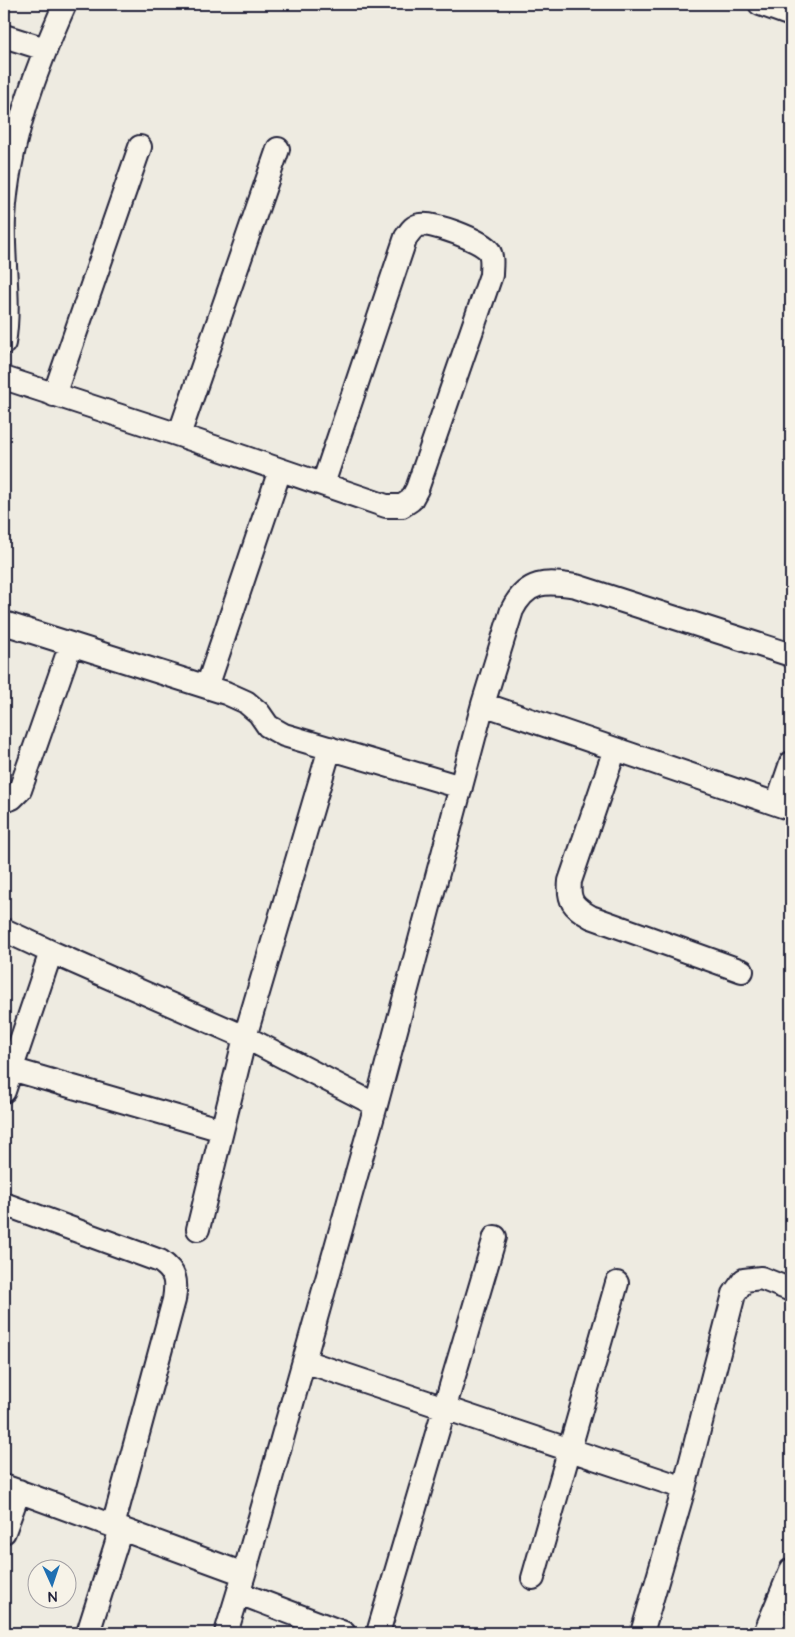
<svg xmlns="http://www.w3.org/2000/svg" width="795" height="1637" font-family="'Architects Daughter',sans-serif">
  <rect width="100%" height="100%" fill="#eeebe1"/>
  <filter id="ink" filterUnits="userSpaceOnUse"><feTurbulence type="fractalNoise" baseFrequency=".02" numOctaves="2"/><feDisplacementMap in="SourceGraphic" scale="10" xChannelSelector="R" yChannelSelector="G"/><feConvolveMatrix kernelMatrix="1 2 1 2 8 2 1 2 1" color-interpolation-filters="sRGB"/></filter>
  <g filter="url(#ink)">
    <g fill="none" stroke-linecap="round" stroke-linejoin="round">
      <defs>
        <path id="street" d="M 760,4 L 791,15
          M 4,36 L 45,49
          M 4,343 C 11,301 2,260 4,218 C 8,143 35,71 65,4
          M 4,378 L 179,435 L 386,506 L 402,506 L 411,500 L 417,489 L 491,275 C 491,267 493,258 489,251 C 481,240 433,222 420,225 C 413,226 410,232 406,237 L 323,484
          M 54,395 L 140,147
          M 179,435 L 278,149
          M 4,623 L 226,693 L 246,702 L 259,713 L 268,726 L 284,735 L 461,787
          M 207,687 L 280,470
          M 483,704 L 791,809
          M 615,749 L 570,881 C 568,901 573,907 591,917 L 742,971
          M 4,801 L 12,798 L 20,790 L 71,644
          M 777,804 L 791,763
          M 4,930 L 51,952
          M 11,1069 L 222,1130
          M 4,1091 L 51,952 L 245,1037 L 376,1105
          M 4,1204 L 160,1261 C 176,1272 177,1281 174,1300 L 113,1526
          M 198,1229 L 245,1037 L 330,748
          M 304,1361 L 684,1488
          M 4,1486 L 244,1574 L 226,1633
          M 4,1532 L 19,1491
          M 244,1574 L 376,1105 L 483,704 L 512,610 C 527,580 546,581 576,586 L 791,655
          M 533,1578 L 617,1283
          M 239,1593 L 344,1633
          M 771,1619 L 791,1627
          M 88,1633 L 121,1529
          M 378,1633 L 495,1237
          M 642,1633 L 684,1488 L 734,1294 L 744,1280 L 761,1278 L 791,1290
          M 765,1633 L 791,1570"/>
      </defs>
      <!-- street casing -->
      <use href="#street" stroke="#22223b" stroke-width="26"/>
      <!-- street -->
      <use href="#street" stroke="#f7f3e8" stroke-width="22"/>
    </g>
  </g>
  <!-- margin -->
  <rect width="795" height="1637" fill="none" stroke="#f7f3e8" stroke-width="20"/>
  <rect x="10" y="10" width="775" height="1617" fill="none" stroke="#22223b" stroke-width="2" filter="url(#ink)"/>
  <!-- north arrow -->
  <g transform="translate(52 1584) rotate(177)"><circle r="24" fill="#f7f3e8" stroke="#a29fa3"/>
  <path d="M0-4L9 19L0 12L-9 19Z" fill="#1f6fb2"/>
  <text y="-8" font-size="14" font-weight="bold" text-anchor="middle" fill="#22223b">N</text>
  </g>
</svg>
